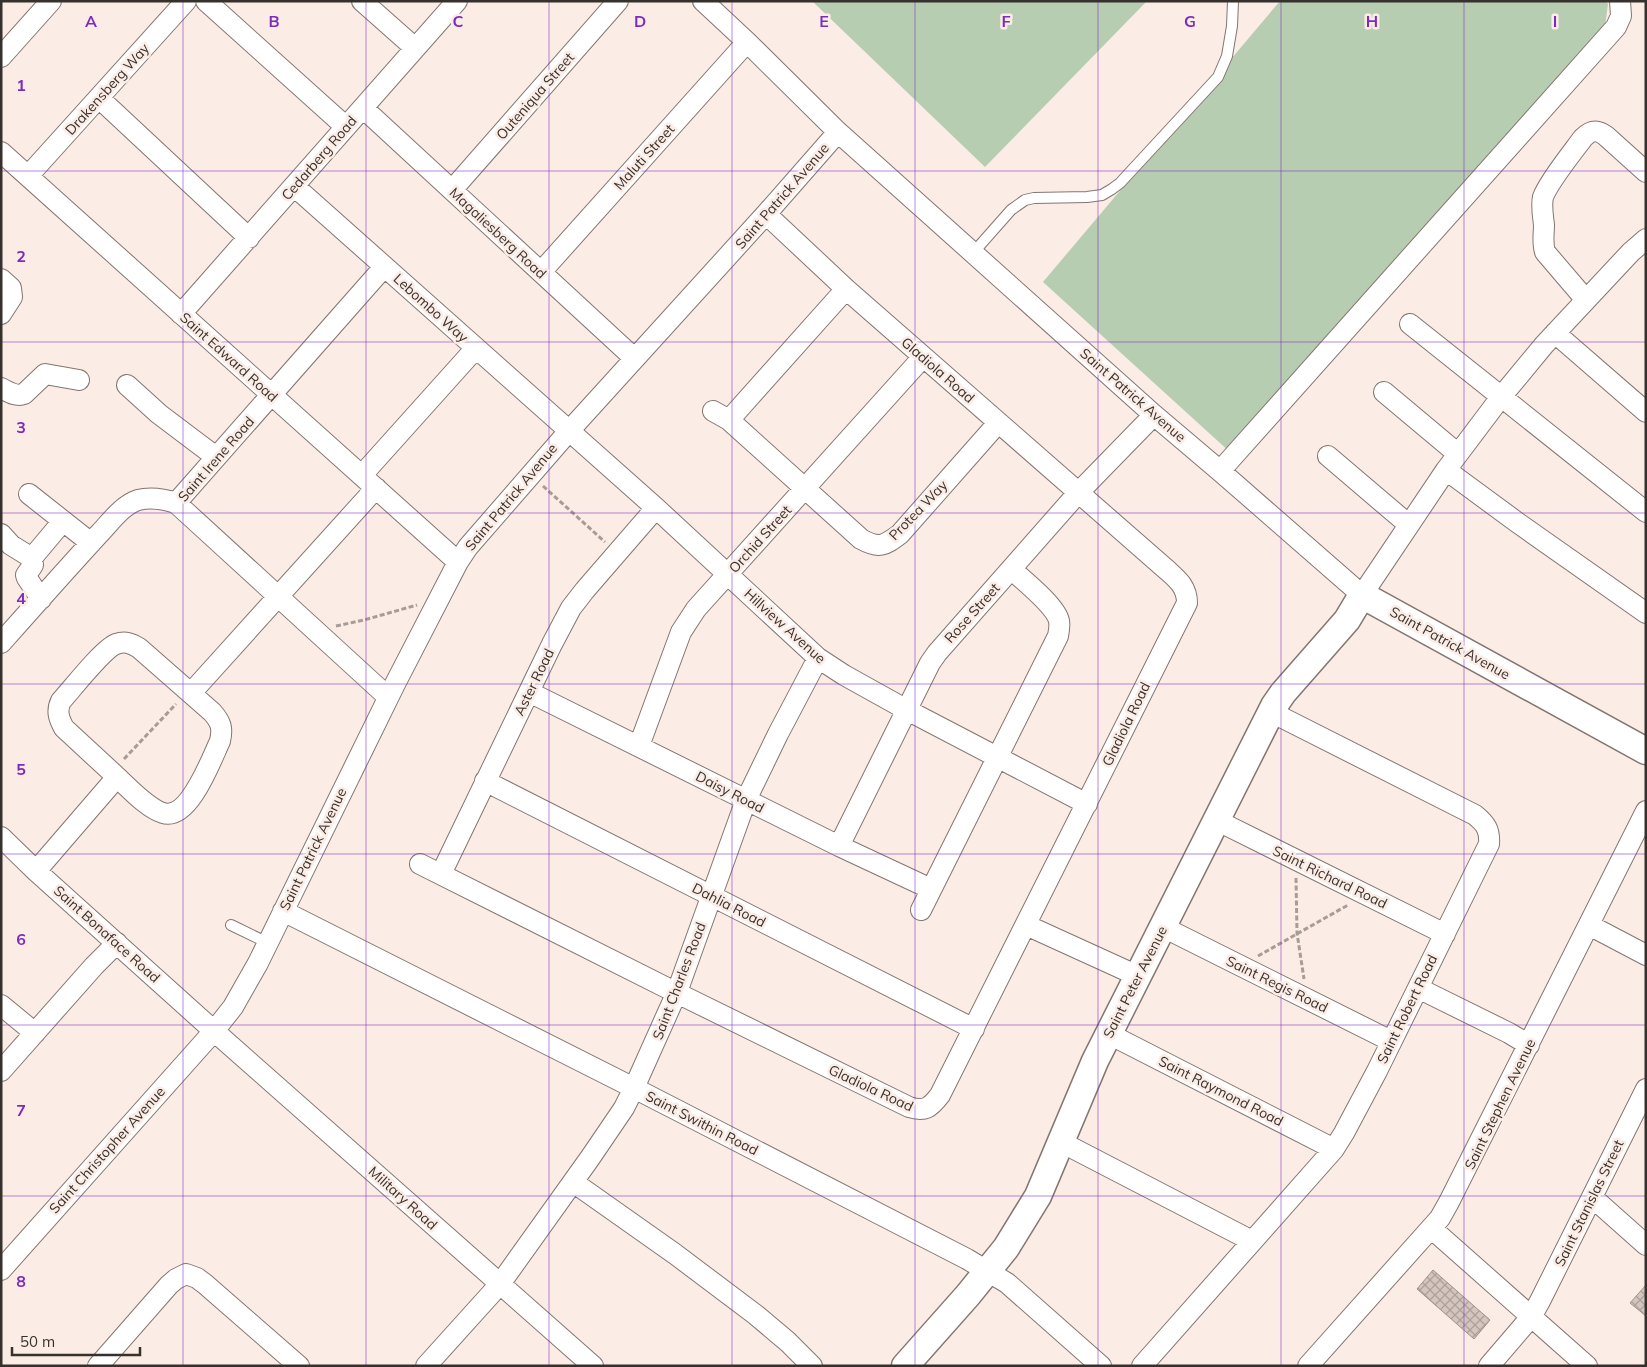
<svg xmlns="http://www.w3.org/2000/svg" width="1647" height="1367" font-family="Mulish,sans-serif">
  <defs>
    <pattern id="building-cross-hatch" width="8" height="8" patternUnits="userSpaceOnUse" patternTransform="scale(1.25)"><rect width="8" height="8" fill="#d4c6bf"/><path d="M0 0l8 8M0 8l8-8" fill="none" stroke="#ada19c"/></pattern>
  </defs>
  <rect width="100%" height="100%" fill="#fbece5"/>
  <!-- pitch -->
  <path fill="#b7cdb1" d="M 812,1 L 1147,1 L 985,167 Z
    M 1280,1 L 1606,1 L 1608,4 L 1604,34 L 1231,453 L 1043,282 Z"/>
  <!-- building -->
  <path fill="url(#building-cross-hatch)" stroke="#9e918a" d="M 1433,1270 L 1490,1320 L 1474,1339 L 1417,1289 Z
    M 1646,1285 L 1646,1316 L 1630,1303 Z"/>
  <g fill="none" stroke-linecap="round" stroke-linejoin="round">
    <defs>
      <path id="service" d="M 973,253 L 1011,210 L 1025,200 L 1034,198 L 1087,197 L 1102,195 L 1112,189 L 1120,183 L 1218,77 L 1227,56 L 1232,26 L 1233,1
        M 231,925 L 268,943"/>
      <path id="minor" d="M 206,1 L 346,127
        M 362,1 L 415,48
        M 703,1 L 747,42 L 838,132 L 1154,415 L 1220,471 L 1362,595 L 1446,470 L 1501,397 L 1544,345 L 1631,252 L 1646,239
        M 1,57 L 51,1
        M 99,98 L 249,238
        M 363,108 L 634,358
        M 1,152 L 458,562
        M 28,176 L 186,1
        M 294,186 L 656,508 L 818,658 L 844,675 L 907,710 L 1087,804
        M 452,190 L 618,1
        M 541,272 L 747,42
        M 1,279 L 11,288 L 12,297 L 1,314
        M 1586,300 L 1545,252 C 1542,242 1544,234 1544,225 C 1543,216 1541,206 1543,197 C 1549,181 1572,153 1583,138 C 1591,130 1597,129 1606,136 L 1646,172
        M 181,314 L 457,1
        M 1410,324 L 1646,512
        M 1555,333 L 1646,412
        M 127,385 L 159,414 L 216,457
        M 1,388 C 9,392 16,397 24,394 L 45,374 L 79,380
        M 1384,392 L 1458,454
        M 713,411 L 729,420 L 861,539 C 879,549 884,546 900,534 L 998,423
        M 729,420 L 846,289
        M 1328,456 L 1409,525
        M 1446,470 L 1518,523 L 1646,613
        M 1220,471 L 1616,27 L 1621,16 L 1620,1
        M 362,475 L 476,348
        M 29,494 L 91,543
        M 176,503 L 384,267
        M 1,534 L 11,545 L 32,558
        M 41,599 L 27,578 L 26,575 L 33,565 L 32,558 L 63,521
        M 1,643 C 33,607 65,571 98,535 C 109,524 122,505 138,500 C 150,497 164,499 176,503 L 388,697
        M 529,692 L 839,846 L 931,889
        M 191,693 L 376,488
        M 639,746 L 681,632 L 696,609 L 923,357
        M 485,781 L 974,1029
        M 1216,820 L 1445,934
        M 1,837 L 36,871 L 214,1031 L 593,1366
        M 839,846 L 930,663 L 937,653 L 1078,493 L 1154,415
        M 420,864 L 677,993 L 909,1107 C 925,1112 930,1108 940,1095 L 1187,603 C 1187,587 1178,580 1167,570 L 846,289 L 766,214
        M 36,871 L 117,777 L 64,728 C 59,719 56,711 61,701 C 72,689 103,649 116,644 C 125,641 131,643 139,648 L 212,712 C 221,722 223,728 220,741 C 211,760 189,821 163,813 C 147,808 129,788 117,777
        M 441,874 L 552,644 L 571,608 L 585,590 L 656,508
        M 921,910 L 1058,636 C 1059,631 1060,626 1059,621 C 1056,606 1023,580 1011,569
        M 283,911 L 634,1088 L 967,1259 L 1007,1283 L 1101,1366
        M 1026,925 L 1138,976
        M 1589,925 L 1646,955
        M 1163,927 L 1391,1041
        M 1418,988 L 1509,1033 L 1529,1045
        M 1,1005 L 35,1033
        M 1109,1034 L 1334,1149
        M 1,1071 L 94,966 L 117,943
        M 1061,1142 L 1252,1241
        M 573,1182 L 675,1254 L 756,1315 L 788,1342 L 812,1366
        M 1592,1197 L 1646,1245
        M 1431,1228 L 1587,1366
        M 1,1270 L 214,1031 L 233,1007 L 258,963 L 395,684 L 458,562 L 468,547 L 569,431 L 766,214 L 838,132
        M 98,1366 L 169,1285 L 176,1279 L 186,1274 L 197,1278 L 205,1284 L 299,1366
        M 426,1366 L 500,1284 L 590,1158 L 624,1108 L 634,1088 L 677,992 L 746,800 L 778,734 L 818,658
        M 1142,1366 L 1334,1149 L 1344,1133 L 1377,1071 L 1489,844 C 1490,830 1486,824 1475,815 L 1271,712
        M 1308,1366 L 1440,1218 L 1449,1202 L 1646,811
        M 1489,1366 L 1531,1317 L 1540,1301 L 1646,1089"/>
      <path id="tertiary" d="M 905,1366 L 968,1295 L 1006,1248 L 1038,1196 L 1095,1061 L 1274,706 L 1283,693 L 1347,620 L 1362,595 L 1646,751"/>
    </defs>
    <!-- service casing -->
    <use href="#service" stroke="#837670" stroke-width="12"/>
    <!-- minor casing -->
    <use href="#minor" stroke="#837670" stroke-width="22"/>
    <!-- tertiary casing -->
    <use href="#tertiary" stroke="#837670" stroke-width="29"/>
    <!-- path -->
    <path stroke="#a79c97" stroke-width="3" stroke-dasharray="5 2.5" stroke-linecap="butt" d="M 543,486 L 605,542
      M 336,626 L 364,620 L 417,605
      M 124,759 L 176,704
      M 1296,878 L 1297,933 L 1304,979
      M 1258,956 L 1348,905"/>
    <!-- service -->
    <use href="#service" stroke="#fff" stroke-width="10"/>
    <!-- minor -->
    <use href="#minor" stroke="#fff" stroke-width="20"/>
    <!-- tertiary -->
    <use href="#tertiary" stroke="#fff" stroke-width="26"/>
  </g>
  <!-- grid -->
  <path fill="none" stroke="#7b2cbf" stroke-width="1" stroke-opacity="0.55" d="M 183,1 L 183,1366M 366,1 L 366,1366M 549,1 L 549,1366M 732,1 L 732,1366M 915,1 L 915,1366M 1098,1 L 1098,1366M 1281,1 L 1281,1366M 1464,1 L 1464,1366M 1,171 L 1646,171M 1,342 L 1646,342M 1,513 L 1646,513M 1,684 L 1646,684M 1,854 L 1646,854M 1,1025 L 1646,1025M 1,1196 L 1646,1196"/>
  <g text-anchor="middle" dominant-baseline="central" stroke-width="5" stroke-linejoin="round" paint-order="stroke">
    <!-- street labels -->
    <g font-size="14" fill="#37312e" stroke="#fbece5">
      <text transform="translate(107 89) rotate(-48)">Drakensberg Way</text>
      <text transform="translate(535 96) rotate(-49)">Outeniqua Street</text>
      <text transform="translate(644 157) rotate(-48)">Maluti Street</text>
      <text transform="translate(319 158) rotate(-49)">Cedarberg Road</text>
      <text transform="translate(782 196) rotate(-49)">Saint Patrick Avenue</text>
      <text transform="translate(498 233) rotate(43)">Magaliesberg Road</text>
      <text transform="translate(431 308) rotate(42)">Lebombo Way</text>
      <text transform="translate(229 357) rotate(42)">Saint Edward Road</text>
      <text transform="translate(938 370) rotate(41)">Gladiola Road</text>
      <text transform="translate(1133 395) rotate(41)">Saint Patrick Avenue</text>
      <text transform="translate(216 459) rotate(-49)">Saint Irene Road</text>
      <text transform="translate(511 497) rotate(-50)">Saint Patrick Avenue</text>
      <text transform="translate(918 510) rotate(-46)">Protea Way</text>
      <text transform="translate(760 539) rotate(-48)">Orchid Street</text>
      <text transform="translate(972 613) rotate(-48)">Rose Street</text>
      <text transform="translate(785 626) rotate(42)">Hillview Avenue</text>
      <text transform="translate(1450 643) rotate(29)">Saint Patrick Avenue</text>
      <text transform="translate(534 682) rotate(-64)">Aster Road</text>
      <text transform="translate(1126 724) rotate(-64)">Gladiola Road</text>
      <text transform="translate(730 792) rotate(27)">Daisy Road</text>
      <text transform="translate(313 849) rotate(-64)">Saint Patrick Avenue</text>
      <text transform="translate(1330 877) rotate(26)">Saint Richard Road</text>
      <text transform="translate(729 905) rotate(27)">Dahlia Road</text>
      <text transform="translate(107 934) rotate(42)">Saint Bonaface Road</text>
      <text transform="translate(679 981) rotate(-69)">Saint Charles Road</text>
      <text transform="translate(1135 982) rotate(-63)">Saint Peter Avenue</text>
      <text transform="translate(1277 984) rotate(26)">Saint Regis Road</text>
      <text transform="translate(1407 1009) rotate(-64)">Saint Robert Road</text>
      <text transform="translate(871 1088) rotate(25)">Gladiola Road</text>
      <text transform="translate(1221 1091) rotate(27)">Saint Raymond Road</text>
      <text transform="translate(1500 1104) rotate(-64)">Saint Stephen Avenue</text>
      <text transform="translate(702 1123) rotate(27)">Saint Swithin Road</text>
      <text transform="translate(107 1150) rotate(-48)">Saint Christopher Avenue</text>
      <text transform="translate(403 1198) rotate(42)">Military Road</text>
      <text transform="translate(1589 1203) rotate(-64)">Saint Stanislas Street</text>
    </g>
  </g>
  <g font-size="16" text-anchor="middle" font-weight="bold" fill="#7b2cbf" stroke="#fbece5" stroke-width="5" stroke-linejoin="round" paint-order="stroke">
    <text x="91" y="27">A</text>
    <text x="274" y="27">B</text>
    <text x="458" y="27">C</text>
    <text x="640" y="27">D</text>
    <text x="824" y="27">E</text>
    <text x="1006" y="27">F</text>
    <text x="1190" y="27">G</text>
    <text x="1372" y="27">H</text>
    <text x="1555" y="27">I</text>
    <text x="21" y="91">1</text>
    <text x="21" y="262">2</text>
    <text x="21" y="433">3</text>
    <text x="21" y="604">4</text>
    <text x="21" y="775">5</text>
    <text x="21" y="945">6</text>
    <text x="21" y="1116">7</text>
    <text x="21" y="1287">8</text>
  </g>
  <!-- border -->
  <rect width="1647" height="1367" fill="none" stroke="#37312e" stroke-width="5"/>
  <!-- scale -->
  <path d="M12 1347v8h128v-8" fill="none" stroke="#37312e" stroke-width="2.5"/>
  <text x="20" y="1347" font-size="15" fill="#37312e" stroke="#fbece5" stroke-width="4" paint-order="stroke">50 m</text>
</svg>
